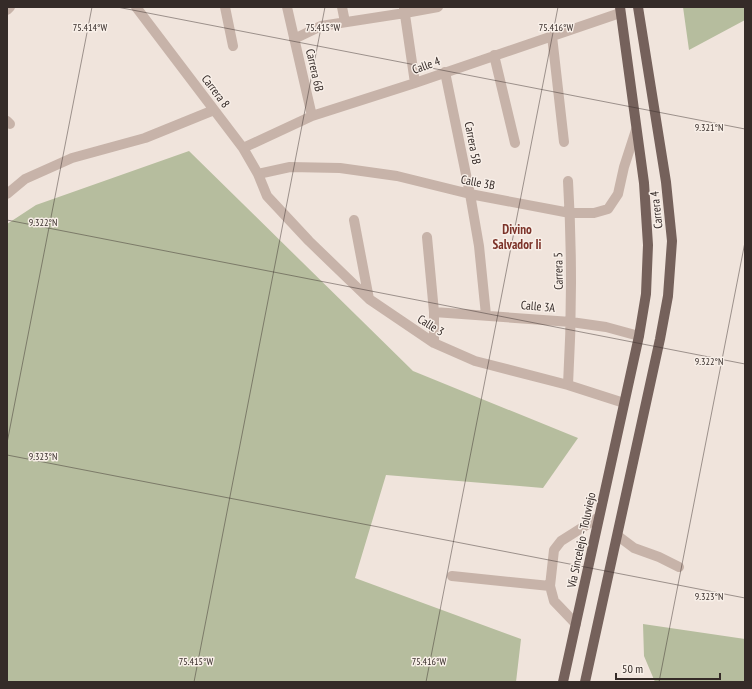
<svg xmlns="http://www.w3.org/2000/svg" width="752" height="689" font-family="'PT Sans Narrow',sans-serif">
  <rect width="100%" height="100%" fill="#f0e4dc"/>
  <!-- green -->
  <path fill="#b6bd9e" d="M 683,7 L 745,7 L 745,20 L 689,50 Z
    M 189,151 L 413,371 L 578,438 L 543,488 L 386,475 L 355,578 L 521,639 L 516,682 L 7,682 L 7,224 L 36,205 Z
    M 643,624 L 745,639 L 745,682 L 655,682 L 644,656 Z"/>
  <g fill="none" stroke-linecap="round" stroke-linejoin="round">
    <!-- minor -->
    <path stroke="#c7b3a9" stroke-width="10" d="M 136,7 L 243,148 L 258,174 L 267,196 L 309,241 L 369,299 L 434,343 L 475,361 L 568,385 L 624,403
      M 225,7 L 233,46
      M 287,7 L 312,116
      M 342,7 L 345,22
      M 404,8 L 415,83
      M 7,10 L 10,7
      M 552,36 L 564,142
      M 294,39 L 321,26 L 405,13 L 438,7
      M 494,55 L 515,143
      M 445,72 L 470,194 L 479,246 L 486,315
      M 7,121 L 10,124
      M 243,148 L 312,116 L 415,83 L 620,13
      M 258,174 L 290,167 L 340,168 L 397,176 L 470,194 L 570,213 L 594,213 L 608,209 L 618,194 L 624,167 L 636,130
      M 7,194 L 25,179 L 72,158 L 145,138 L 214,110
      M 354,220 L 369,299
      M 427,237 L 434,312 L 434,343
      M 434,312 L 571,322 L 606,327 L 639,336
      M 568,385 C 572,317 572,249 568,181
      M 618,536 L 634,548 L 659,557 L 679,567
      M 452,576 L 550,586
      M 576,624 L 554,601 L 550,586 L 554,550 L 561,541 L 599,517"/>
    <!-- major -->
    <path stroke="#75615b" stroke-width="10" d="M 563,682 L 639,336 L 646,294 L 648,245 L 644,183 L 620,7
      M 585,682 L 660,339 L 668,296 L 672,241 L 666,182 L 638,7"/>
  </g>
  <!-- ticks -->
  <path fill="none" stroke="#352b28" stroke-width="1" stroke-opacity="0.45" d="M 117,7 L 745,129M 7,220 L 745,364M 7,443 L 92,7M 7,455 L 745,598M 194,682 L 325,7M 426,682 L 558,7M 659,682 L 745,242"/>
  <g text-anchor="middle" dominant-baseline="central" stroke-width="3" stroke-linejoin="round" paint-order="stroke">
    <!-- street labels -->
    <g font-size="12" fill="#352b28" stroke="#f8efe8">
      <text transform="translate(426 65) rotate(-20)">Calle 4</text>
      <text transform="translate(315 70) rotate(77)">Carrera 6B</text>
      <text transform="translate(216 91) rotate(53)">Carrera 8</text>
      <text transform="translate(473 143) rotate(79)">Carrera 5B</text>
      <text transform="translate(478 182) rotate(11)">Calle 3B</text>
      <text transform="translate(656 210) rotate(-96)">Carrera 4</text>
      <text transform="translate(558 271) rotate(-91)">Carrera 5</text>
      <text transform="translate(538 306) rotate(5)">Calle 3A</text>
      <text transform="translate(431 325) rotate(32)">Calle 3</text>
      <text transform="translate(581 540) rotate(-78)">Vía Sincelejo - Toluviejo</text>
    </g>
    <!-- neighbourhood labels -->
    <g font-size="13" font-weight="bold" fill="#7c3329" stroke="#f8efe8">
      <text x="517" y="229">Divino<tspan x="517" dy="15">Salvador Ii</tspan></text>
    </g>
  </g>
  <g font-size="10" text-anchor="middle" fill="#352b28" stroke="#f8efe8" stroke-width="3" stroke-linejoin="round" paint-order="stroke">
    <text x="90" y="31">75.414°W</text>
    <text x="323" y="31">75.415°W</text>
    <text x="556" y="31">75.416°W</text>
    <text x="709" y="131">9.321°N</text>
    <text x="43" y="226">9.322°N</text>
    <text x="709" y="365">9.322°N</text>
    <text x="43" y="460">9.323°N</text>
    <text x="709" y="600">9.323°N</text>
    <text x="196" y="665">75.415°W</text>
    <text x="429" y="665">75.416°W</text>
  </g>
  <!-- border -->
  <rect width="752" height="689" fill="none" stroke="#352b28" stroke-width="16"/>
  <!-- scale -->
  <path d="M616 673v6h104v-6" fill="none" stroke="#352b28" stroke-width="2"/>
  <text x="622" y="673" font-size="12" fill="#352b28" stroke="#f8efe8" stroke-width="3" paint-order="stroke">50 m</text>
</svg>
